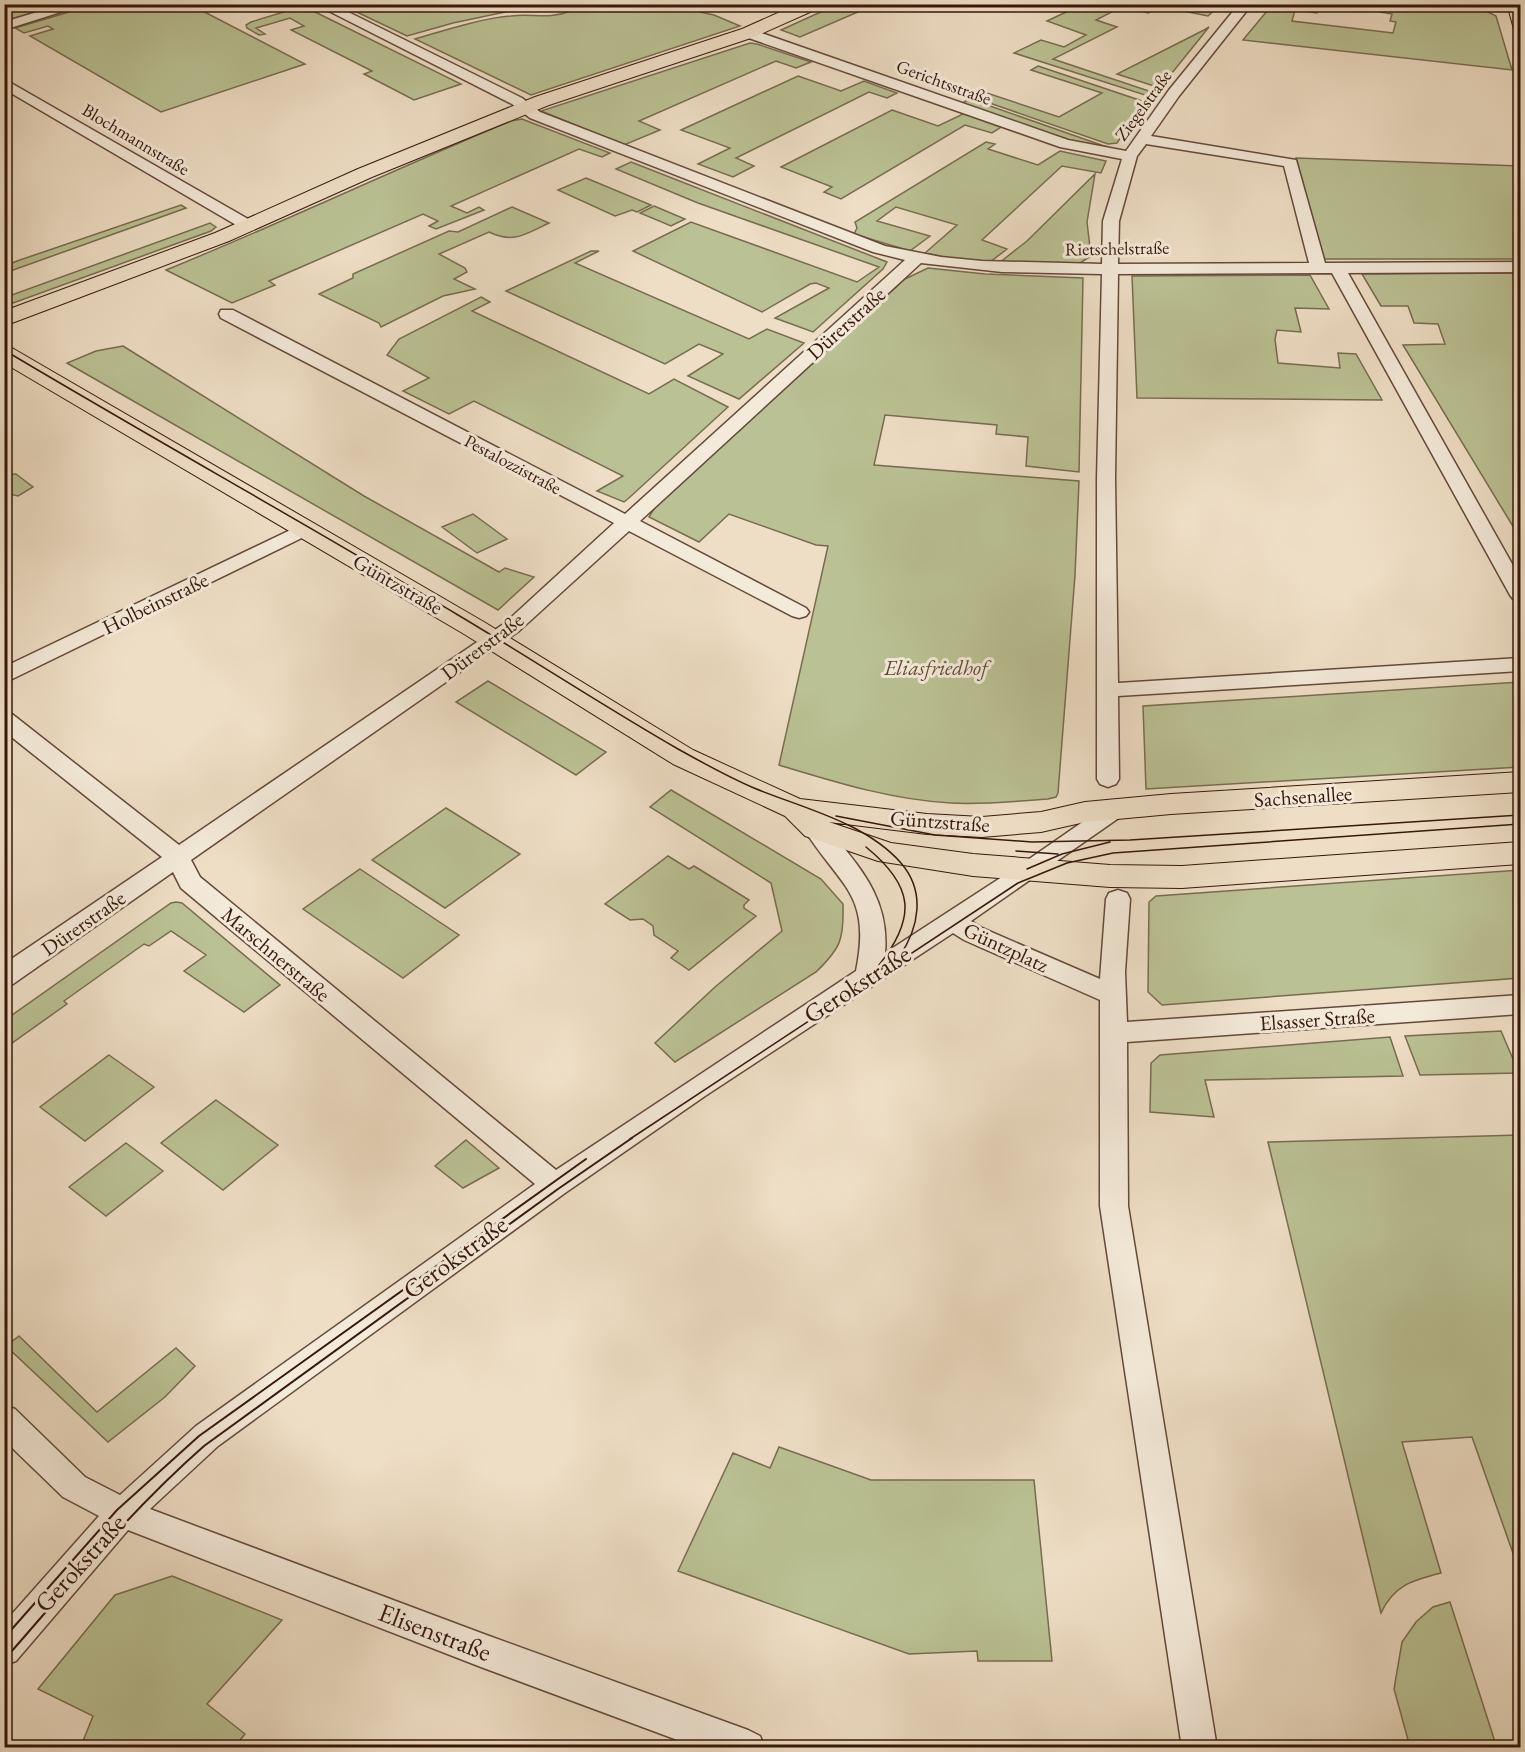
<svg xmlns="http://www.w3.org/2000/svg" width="1525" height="1752" font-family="'EB Garamond',serif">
  <rect width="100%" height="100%" fill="#eedec5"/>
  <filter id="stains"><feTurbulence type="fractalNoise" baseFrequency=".00333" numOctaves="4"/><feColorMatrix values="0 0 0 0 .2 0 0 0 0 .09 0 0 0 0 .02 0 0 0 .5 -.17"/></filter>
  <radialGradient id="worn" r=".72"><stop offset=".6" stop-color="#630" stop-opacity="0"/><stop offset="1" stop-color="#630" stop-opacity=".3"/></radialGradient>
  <!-- green -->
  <path fill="#bac194" stroke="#786c50" stroke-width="1.5" d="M 5,4 L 61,4 L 61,5 L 5,21 Z
    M 96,4 L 191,5 L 305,64 L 161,112 L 30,36 L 53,29 L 48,26 L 24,33 L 15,28 Z
    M 342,5 L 538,5 L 453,23 L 407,36 Z
    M 558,5 L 667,5 L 714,15 L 740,26 L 531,95 L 415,39 C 446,30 478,19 511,16 C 534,13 547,20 571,11 Z
    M 836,5 L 874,5 L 800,37 L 781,30 Z
    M 1081,5 L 1146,5 L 1154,10 L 1148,13 L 1123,6 L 1096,20 L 1117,27 L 1053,59 L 1152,92 L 1148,96 L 1014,53 L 1041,40 L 1064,47 L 1086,35 L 1047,21 Z
    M 1150,5 L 1220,4 L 1220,5 L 1208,16 L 1168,8 L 1160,10 Z
    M 1272,5 L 1310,5 L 1318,9 L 1317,13 L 1295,10 L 1292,21 L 1393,33 L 1396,22 L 1390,21 L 1392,14 L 1374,11 L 1375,7 L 1486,11 L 1496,16 L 1512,70 L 1243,40 Z
    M 303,6 L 461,84 L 414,100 L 364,74 L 372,71 L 291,30 L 304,26 L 290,18 L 256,28 L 265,34 L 259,35 L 247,28 L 246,25 L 251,22 Z
    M 1209,27 L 1160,88 L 1117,74 L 1204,30 Z
    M 750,43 L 757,44 L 811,62 L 796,68 L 776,61 L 639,121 L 660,130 L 624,145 L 541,111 Z
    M 1038,66 L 1145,102 L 1117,143 L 1108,144 L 975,98 L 987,93 L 1059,117 L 1102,93 L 1031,70 Z
    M 798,76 L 841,91 L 864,81 L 897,93 L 887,98 L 869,92 L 736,158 L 754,166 L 733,177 L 698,164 L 730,148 L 681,130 Z
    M 970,99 L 1107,147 L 1070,141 L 962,103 Z
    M 892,110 L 938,126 L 965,113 L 1003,126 L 992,133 L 965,125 L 841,199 L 824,192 L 832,187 L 781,167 Z
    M 522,119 L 610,153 L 602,157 L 579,149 L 451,206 L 467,213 L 479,207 L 484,210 L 436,229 L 429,226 L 438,221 L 423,214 L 269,281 L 275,285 L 232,303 L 166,270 C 282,223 395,169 511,121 Z
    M 986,142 L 995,144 L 988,149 L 1038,165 L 1060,151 L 1106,161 L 1101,173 L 1062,166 L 982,240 L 1007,249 L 990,262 L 965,261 L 925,253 L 957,225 L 896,207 L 877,221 L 930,236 L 910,251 L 854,234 L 857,228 L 855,222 Z
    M 1296,158 L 1520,166 L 1520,259 L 1324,259 Z
    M 631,162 L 887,262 L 883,269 L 813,332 L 775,318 L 829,288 L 816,283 L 810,284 L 762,312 L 633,251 L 691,222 L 857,282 L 879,267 L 698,203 L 616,169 Z
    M 1095,174 L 1087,222 L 1091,256 L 1080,263 L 999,263 L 1027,241 Z
    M 586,178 L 651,205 L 637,212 L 632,210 L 615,216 L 558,190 Z
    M 181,205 L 186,208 L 5,273 L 5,266 L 17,261 Z
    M 654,206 L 685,219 L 671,226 L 640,213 Z
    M 512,207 L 549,223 C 525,234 514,244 489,232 L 439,254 L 465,268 L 467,272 L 454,279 L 475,289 L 443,296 L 381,327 L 379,323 L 319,294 L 353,278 L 353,274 L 449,231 L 458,232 Z
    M 210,223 L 216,227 L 211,231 L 5,306 L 5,290 L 12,295 Z
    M 591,251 L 599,251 L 575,263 L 749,339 L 767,329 L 804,343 L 739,399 L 688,376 L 723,354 L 699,344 L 665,364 L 506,291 Z
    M 928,268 L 985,274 L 1083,278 L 1079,472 L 1026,466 L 1028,437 L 996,434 L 997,425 L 885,415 L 874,465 L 1079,481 L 1075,575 L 1058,793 L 1056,797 L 1048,799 C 1016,801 983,805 951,803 C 892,800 835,782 779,765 L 828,546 L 816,545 L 729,514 L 699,542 L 649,517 L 655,507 L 905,279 Z
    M 1520,273 L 1520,538 L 1403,345 L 1445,344 L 1438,324 L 1414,323 L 1408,306 L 1381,306 L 1362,274 Z
    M 1310,275 L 1329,309 L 1295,308 L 1301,332 L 1277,330 L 1275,339 L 1278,363 L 1340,368 L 1338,353 L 1356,354 L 1382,400 L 1137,398 L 1132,276 Z
    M 481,297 L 490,302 L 472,311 L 649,394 L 674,379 L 728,407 L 630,497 L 624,502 L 597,491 L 623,476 L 474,401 L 449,414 L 403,391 L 429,378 L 387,355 L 399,339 Z
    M 123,346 L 364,496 L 499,572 L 505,568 L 534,577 L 498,610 L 67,363 L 96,351 Z
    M 16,474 L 33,487 L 18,496 L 5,493 L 5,475 Z
    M 473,514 L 507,539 L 477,553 L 442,527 Z
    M 488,681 L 606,752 L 576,775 L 456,702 Z
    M 1520,682 L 1520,767 L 1146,789 L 1143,706 Z
    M 671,790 L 821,879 L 843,904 C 844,939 841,948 816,972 L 675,1062 L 655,1043 L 715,987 L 782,931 L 771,883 L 650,807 Z
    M 446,808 L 520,854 L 445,908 L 372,860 Z
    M 668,856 L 689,869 L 694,866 L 749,900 L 744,905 L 744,908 L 756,916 L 689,970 L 671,958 L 678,951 L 654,935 L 653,926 L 643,919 L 630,920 L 605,904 Z
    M 360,869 L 459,935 L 403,978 L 303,909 Z
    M 1520,870 L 1520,978 L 1162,1005 L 1148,992 L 1149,902 L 1156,896 Z
    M 176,902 L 182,903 L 280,985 L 244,1012 L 184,971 L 206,955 L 171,931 L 149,946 L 144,944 L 64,1001 L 67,1004 L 5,1048 L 5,1020 L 171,903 Z
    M 1501,1031 L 1519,1073 L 1420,1075 L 1405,1036 Z
    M 1390,1037 L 1403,1076 L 1205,1080 L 1214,1117 L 1150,1112 L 1151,1063 L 1160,1055 Z
    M 109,1055 L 154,1087 L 85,1141 L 40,1107 Z
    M 216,1100 L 278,1145 L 223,1190 L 161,1143 Z
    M 1520,1135 L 1520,1573 L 1472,1437 L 1402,1442 L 1441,1573 C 1413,1580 1394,1585 1381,1613 L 1268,1142 Z
    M 466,1140 L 499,1168 L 463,1188 L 435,1166 Z
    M 126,1143 L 163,1171 L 106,1216 L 69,1187 Z
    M 19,1336 L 97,1412 L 176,1348 L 195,1366 L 165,1397 L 108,1442 L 6,1346 Z
    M 779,1447 L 871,1480 L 1034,1480 L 1052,1661 L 978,1661 L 977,1651 L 909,1654 L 678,1571 L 733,1453 L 770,1468 Z
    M 172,1576 L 282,1620 L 207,1704 L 245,1734 L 234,1747 L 81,1746 L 93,1716 L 38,1689 L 115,1595 Z
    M 1450,1602 L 1496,1745 L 1511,1744 L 1512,1747 L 1410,1747 L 1394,1689 L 1402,1642 L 1416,1622 L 1433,1607 Z"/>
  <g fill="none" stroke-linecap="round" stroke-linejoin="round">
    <defs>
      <path id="minor" d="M 64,4 L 86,4 L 4,30 L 4,22 Z
        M 315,4 L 332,4 L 522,98 L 540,112 L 885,246 L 941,257 L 982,261 L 1102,264 L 1103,221 L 1122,159 L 1060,147 L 743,36 L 741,33 L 743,30 L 753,30 L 1068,140 L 1126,151 L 1169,90 L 1239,4 L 1252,4 L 1179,96 L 1151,136 L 1296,160 L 1325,263 L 1520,262 L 1520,272 L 1348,273 L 1520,578 L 1520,601 L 1513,599 L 1510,595 L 1332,273 L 1118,274 L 1115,478 L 1118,683 L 1520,658 L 1520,671 L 1118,696 L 1119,779 L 1116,784 L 1108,787 L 1100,784 L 1097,779 L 1097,478 L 1102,274 L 1002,272 L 921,263 L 640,521 L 806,608 L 809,612 L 806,616 L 799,618 L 792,616 L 629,531 L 519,631 L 191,860 L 200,877 L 556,1170 L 856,971 C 872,893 840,887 804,829 L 808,823 L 816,821 L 824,823 C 857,865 890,896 885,953 L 1022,864 L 1107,805 L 1115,802 L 1123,805 L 1127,810 L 1123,815 L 971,921 L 982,928 L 1100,979 L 1106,899 L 1109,893 L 1118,890 L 1127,893 L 1130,899 L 1125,972 L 1127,1022 L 1520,995 L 1520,1014 L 1127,1042 L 1128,1206 L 1217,1748 L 1182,1748 L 1100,1206 L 1100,1000 L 964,940 L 953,933 L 705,1096 L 565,1193 L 218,1446 L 150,1509 L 481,1633 L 748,1730 L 760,1736 L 765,1748 L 699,1748 L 481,1667 L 128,1530 L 16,1661 L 4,1665 L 4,1623 L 99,1516 L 63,1497 L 4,1440 L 4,1405 L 15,1409 L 85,1477 L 120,1495 L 196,1426 L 535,1184 L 181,888 L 173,872 L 13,984 L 4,986 L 4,964 L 162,857 L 4,731 L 4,712 L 12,714 L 179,845 L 505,623 L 614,523 L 221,318 L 219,314 L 221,310 L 233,310 L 625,514 L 905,260 L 873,252 L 530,118 L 512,104 ZM 1146,144 L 1284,166 L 1309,263 L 1118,264 L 1119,221 L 1137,156 Z
        M 4,79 L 255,223 L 257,226 L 249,231 L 243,229 L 4,89 Z
        M 305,523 L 312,525 L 315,529 L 312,533 L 4,683 L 4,667 Z"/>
      <path id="major" d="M 798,4 L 821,4 L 819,8 L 754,37 L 549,105 L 372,177 L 229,241 L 4,326 L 4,311 L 215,233 L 358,169 L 535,97 L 742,29 Z
        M 1507,4 L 1520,4 L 1520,30 L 1514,29 Z
        M 4,346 L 12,348 L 484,622 L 693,750 L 800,799 L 927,814 L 982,817 L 1041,812 L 1085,802 L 1171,794 L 1520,772 L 1520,792 L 1171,814 L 1085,822 L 1041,832 L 982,837 L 927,834 L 829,822 L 891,843 L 973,854 L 1110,865 L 1182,866 L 1520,842 L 1520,864 L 1182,888 L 1110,887 L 973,876 L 878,861 L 805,836 L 785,816 L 673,764 L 464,634 L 4,363 Z"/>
    </defs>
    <!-- minor casing -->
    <use href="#minor" stroke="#64493a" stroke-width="3"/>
    <!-- major casing -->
    <use href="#major" stroke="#36170b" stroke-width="2"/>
    <!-- minor -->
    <use href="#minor" fill="#f4ead9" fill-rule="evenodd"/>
    <!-- major -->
    <use href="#major" fill="#eedec5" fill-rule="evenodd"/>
    <!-- tram-far1 -->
    <path stroke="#36170b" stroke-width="1.5" d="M 4,350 C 155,440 308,525 458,615 C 532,659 603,706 678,749 C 703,763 728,777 754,788 C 802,808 865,822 901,863 C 926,892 919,928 899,957
      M 836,816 L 935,835 L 1032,842 L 1130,840 L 1520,815
      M 866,847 C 914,886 917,917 879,965
      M 1016,851 L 1058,854
      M 1027,869 L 1062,854 L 1110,842
      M 630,1139 L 1018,883 L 1067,863 L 1113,853 L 1520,824"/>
    <!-- tram -->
    <path stroke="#36170b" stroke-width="2" d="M 4,1638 L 117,1510 L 199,1436 L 586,1159
      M 4,1660 C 69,1586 130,1511 204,1446 L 558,1189 L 632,1138"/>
  </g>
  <g text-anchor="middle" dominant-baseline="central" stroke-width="6" stroke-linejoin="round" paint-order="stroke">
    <!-- far-street labels -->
    <g font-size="18" fill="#36170b" stroke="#f4ead9">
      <text transform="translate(944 82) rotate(20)">Gerichtsstraße</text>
      <text transform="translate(1143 105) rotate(-54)">Ziegelstraße</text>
      <text transform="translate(136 139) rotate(31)">Blochmannstraße</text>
      <text transform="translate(1117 248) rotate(-1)">Rietschelstraße</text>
      <text transform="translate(513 464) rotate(28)">Pestalozzistraße</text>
    </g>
    <!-- street labels -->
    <g font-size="21" fill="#36170b" stroke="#f4ead9">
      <text transform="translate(846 323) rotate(-42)">Dürerstraße</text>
      <text transform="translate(398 584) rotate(30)">Güntzstraße</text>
      <text transform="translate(155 603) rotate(-26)">Holbeinstraße</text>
      <text transform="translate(482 646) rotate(-37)">Dürerstraße</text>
      <text transform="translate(1303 796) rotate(-4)">Sachsenallee</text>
      <text transform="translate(940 821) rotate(4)">Güntzstraße</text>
      <text transform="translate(83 923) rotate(-35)">Dürerstraße</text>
      <text transform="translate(1006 947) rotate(25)">Güntzplatz</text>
      <text transform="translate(276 954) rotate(40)">Marschnerstraße</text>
      <text transform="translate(1317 1019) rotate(-4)">Elsasser Straße</text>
    </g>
    <!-- park labels -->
    <g font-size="21" font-style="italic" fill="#5e4a34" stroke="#f4ead9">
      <text x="936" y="667">Eliasfriedhof</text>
    </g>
    <!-- near-street labels -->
    <g font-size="26" fill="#36170b" stroke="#f4ead9">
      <text transform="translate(857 984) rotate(-33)">Gerokstraße</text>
      <text transform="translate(455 1257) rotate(-36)">Gerokstraße</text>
      <text transform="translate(80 1563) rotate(-48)">Gerokstraße</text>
      <text transform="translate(435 1632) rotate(21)">Elisenstraße</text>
    </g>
  </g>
  <!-- margin -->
  <rect width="1525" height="1752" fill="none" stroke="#eedec5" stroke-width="24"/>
  <rect x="6" y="6" width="1513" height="1740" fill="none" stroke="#36170b" stroke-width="3"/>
  <rect x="12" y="12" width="1501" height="1728" fill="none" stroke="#36170b" stroke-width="1.5"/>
  <rect width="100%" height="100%" filter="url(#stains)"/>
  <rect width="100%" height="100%" fill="url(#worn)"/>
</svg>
